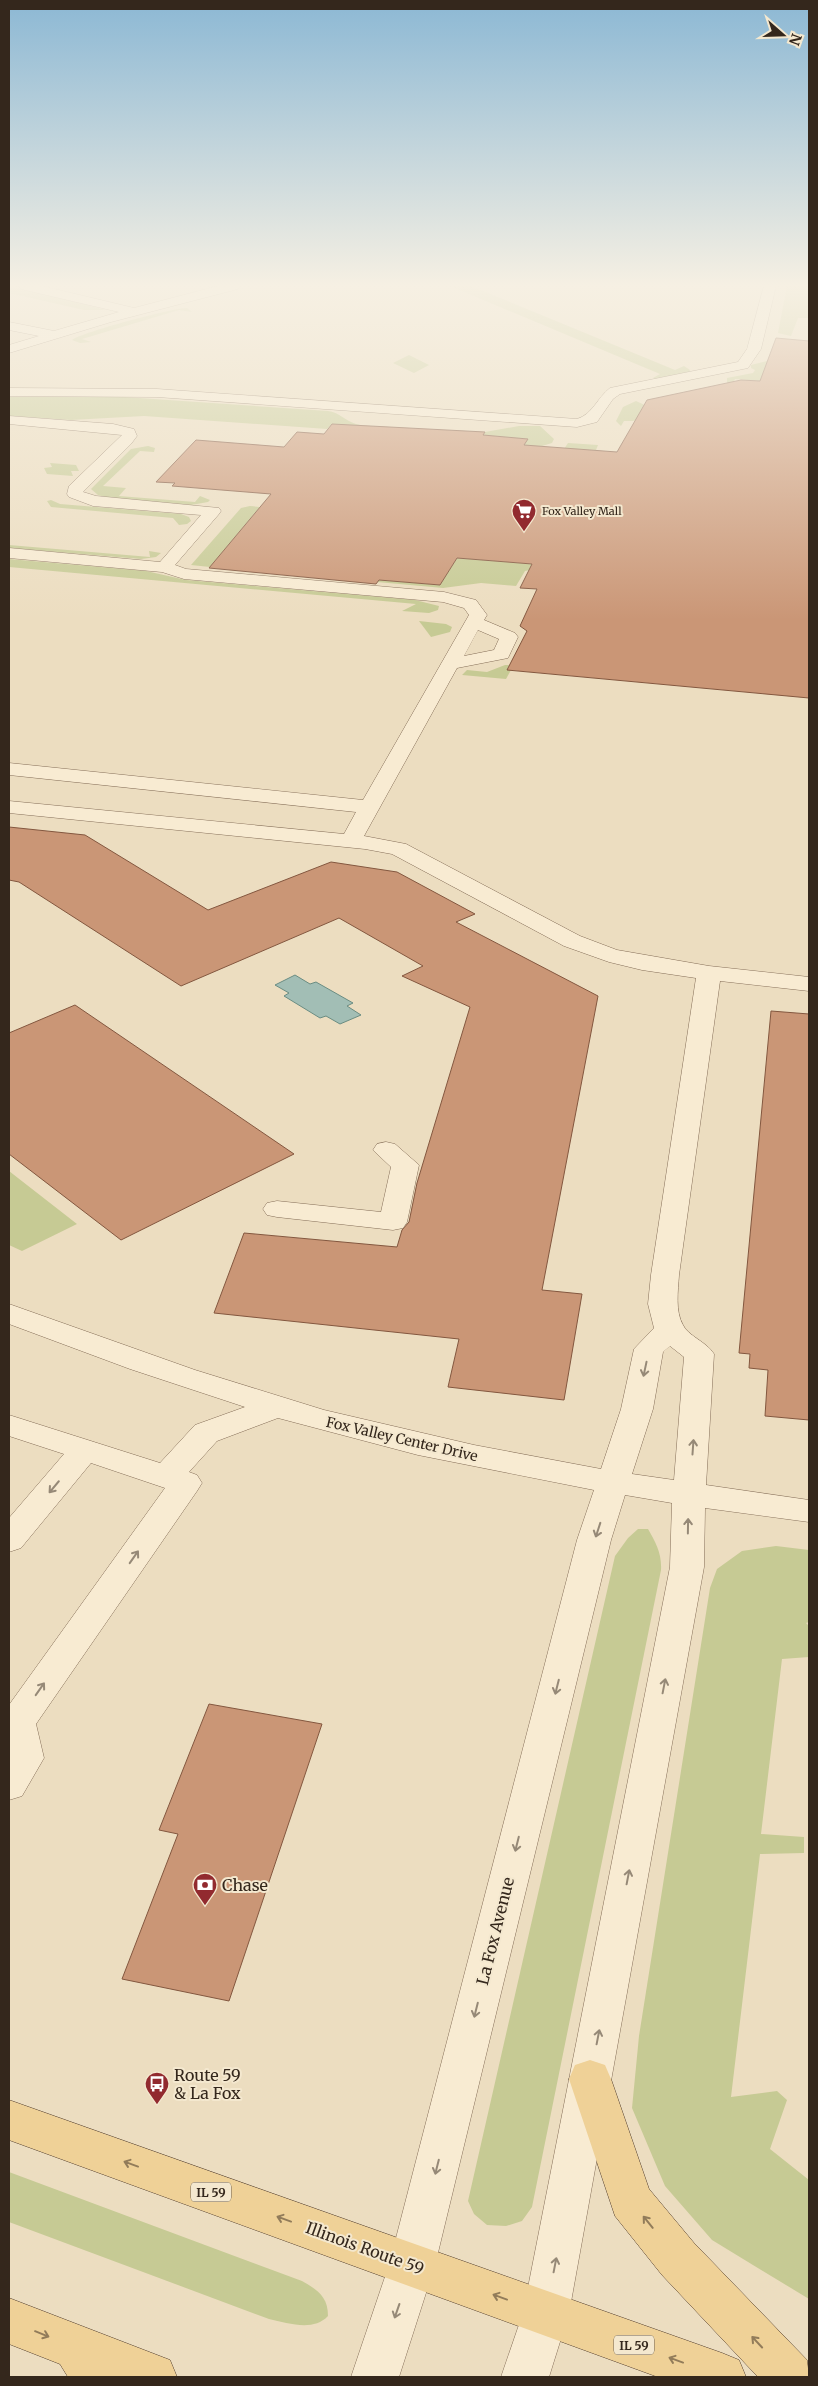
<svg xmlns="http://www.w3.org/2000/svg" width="818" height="2386" font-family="Merriweather,serif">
  <rect width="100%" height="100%" fill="#ecddc0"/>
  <!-- green -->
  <path fill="#c6ca94" d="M 450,286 L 471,286 L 675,370 L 684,366 L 690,370 L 689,373 L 655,379 L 653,378 L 660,374 Z
    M 787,286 L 809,286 L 809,318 L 798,318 L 791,336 L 778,333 Z
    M 9,287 L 33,291 L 106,310 L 84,310 L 9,293 Z
    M 187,308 L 192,312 L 179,310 L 82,339 L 91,342 L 80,343 L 72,340 C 83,332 172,308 187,308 Z
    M 409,355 L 429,365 L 414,373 L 393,363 Z
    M 767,361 L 781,362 L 775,382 L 735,379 L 732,386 L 727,385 L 727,378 L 753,373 L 755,370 L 751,368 L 751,365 Z
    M 110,396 L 328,411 C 339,412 345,421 356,424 C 372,429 394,427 411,428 L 332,424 L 327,429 L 144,416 L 71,420 L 9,416 L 9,397 Z
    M 636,401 L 664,414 L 633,421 L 624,421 L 621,426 L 616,421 L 623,407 Z
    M 519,426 L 540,426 L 554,439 L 552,443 L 532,449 L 562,452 L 568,443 L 598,445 L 596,450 L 572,449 L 561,468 L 512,464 L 527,439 L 483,435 L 485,432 Z
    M 148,446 L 155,448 L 154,452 L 140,451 L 103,486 L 126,488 L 119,496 L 195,502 L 200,496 L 210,500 L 208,502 L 191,505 L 108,498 L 98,495 L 91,489 L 131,449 Z
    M 50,463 L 76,465 L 79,471 L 71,471 L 73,476 L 47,474 L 44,468 L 52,467 Z
    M 51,500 L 60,504 L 181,514 L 189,517 L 191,521 L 187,524 L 179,525 L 173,518 L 51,507 L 47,501 Z
    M 250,506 L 260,507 L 210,567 L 191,565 L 241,508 Z
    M 9,545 L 150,557 L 149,551 L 161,553 L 156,557 L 141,559 L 9,548 Z
    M 457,558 L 533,564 L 530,570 L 525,571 L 516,586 L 481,583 L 443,588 L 377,582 L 379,580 L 440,585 Z
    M 9,559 L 146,571 L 186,580 L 415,600 L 439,606 L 438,610 L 429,613 L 402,611 L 416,604 L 9,567 Z
    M 419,621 L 446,624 L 452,627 L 450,632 L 431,637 Z
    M 505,665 L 509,665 L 507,670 L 511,670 L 506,679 L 462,675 L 467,670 L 487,672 Z
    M 9,1171 L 77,1224 L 22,1251 L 9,1245 Z
    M 638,1529 L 648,1529 C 656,1543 662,1554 661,1570 L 532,2207 L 522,2221 L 506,2226 L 487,2225 L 474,2214 L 468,2201 L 615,1556 L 628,1538 Z
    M 776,1546 L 809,1550 L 809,1622 L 806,1623 L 809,1626 L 809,1657 L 782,1659 L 761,1834 L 804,1837 L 804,1853 L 760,1854 L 731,2097 L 777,2091 L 787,2100 L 770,2149 L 809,2180 L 809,2299 L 712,2240 L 665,2186 L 632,2108 L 639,2036 L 710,1588 L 717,1569 L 742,1551 Z
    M 9,2172 L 302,2281 C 318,2290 328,2297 328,2316 C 313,2332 288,2323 269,2319 L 9,2222 Z"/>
  <!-- water -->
  <path fill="#a2beb5" stroke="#6a8c82" d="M 295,975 L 310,984 L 316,982 L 353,1003 L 347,1006 L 361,1015 L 340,1024 L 326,1016 L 320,1018 L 284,996 L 289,993 L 275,985 Z"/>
  <!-- building -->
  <path fill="#ca9676" stroke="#83573f" d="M 776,338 L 809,341 L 809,698 L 507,670 L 527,631 L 520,626 L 537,589 L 520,588 L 532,564 L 457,558 L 440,585 L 379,580 L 376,584 L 209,568 L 271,494 L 172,486 L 175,483 L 156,482 L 196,440 L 284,447 L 297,432 L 324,434 L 332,424 L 485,432 L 483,435 L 528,439 L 524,445 L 617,452 L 647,400 L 741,380 L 760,381 Z
    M 9,827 L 85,835 L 208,910 L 331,862 L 397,872 L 475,914 L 456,922 L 598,996 L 542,1290 L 582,1294 L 564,1400 L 448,1387 L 459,1339 L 214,1313 L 244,1233 L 397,1247 L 402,1230 L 409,1222 L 417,1183 L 470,1007 L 402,976 L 423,966 L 339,918 L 181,986 L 19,882 L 9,880 Z
    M 75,1005 L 294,1154 L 121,1240 L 9,1154 L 9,1033 Z
    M 771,1011 L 809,1014 L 809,1420 L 765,1416 L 768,1370 L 749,1368 L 750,1354 L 739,1353 Z
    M 209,1704 L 322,1724 L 229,2001 L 122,1979 L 178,1834 L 159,1830 Z"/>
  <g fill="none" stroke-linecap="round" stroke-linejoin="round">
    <defs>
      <path id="minor" d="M 19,286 L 42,286 L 134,308 L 218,286 L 240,286 L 238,289 L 111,322 L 9,353 L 9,345 L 39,336 L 9,330 L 9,322 L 54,331 L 119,312 L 21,289 Z
        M 764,286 L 776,286 L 761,349 L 748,368 L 620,394 L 613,399 L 597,422 L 577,427 L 157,397 L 9,396 L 9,388 L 157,389 L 577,419 C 593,414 597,398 610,388 L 738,362 L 747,349 Z
        M 9,416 L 113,424 L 134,429 L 137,436 L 131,444 L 83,492 L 96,496 L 219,508 L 221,511 L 219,514 L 175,565 L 186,569 L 444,592 L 476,600 L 487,615 L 484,620 L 515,633 L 518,637 L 508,658 L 457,668 L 364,836 L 406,844 L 580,936 L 617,950 L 709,966 L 809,977 L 809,991 L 720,981 L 679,1275 C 678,1291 675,1311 683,1325 C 688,1336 707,1342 714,1354 L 706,1485 L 809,1500 L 809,1522 L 705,1508 L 704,1567 L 569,2313 L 549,2377 L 501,2377 L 523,2313 L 670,1567 L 672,1503 L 625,1495 L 611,1540 L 435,2265 L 399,2377 L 351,2377 L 389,2265 L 577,1540 L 594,1490 L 418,1455 L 278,1418 L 217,1441 L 189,1472 L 197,1475 L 202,1483 L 197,1491 L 36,1724 L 44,1758 L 22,1796 L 9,1800 L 9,1705 L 165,1488 L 91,1463 L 21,1548 L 9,1552 L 9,1518 L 64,1454 L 9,1436 L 9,1415 L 160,1463 L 195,1425 L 245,1407 L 130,1369 L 9,1324 L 9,1304 L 195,1370 L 324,1410 L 474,1445 L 601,1469 L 621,1409 L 634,1349 L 654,1328 L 648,1304 L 651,1275 L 696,978 L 642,970 L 609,962 L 564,946 L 392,854 L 365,849 L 9,813 L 9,801 L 344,834 L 356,812 L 9,775 L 9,763 L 363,800 L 469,615 L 464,608 L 443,602 L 184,579 L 162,572 L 9,558 L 9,548 L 160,562 L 201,515 L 93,506 L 69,497 L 67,494 L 69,486 L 122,435 L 9,424 ZM 478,630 L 499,639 L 494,650 L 464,656 ZM 670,1346 L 684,1357 L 674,1480 L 632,1474 L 653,1409 L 663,1352 Z
        M 386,1142 L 395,1144 L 419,1165 L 407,1222 L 403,1228 L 393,1230 L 277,1217 L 267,1215 L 263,1209 L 267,1203 L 277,1201 L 381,1212 L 391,1167 L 373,1150 L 377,1144 Z"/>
      <path id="major" d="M 590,2060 L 605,2065 L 611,2079 L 649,2189 L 694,2243 L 807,2360 L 809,2377 L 758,2377 L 662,2275 L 615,2216 L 569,2079 L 575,2065 Z
        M 9,2100 L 722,2353 L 739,2360 L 746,2377 L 658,2377 L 9,2140 Z
        M 9,2298 L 170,2360 L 177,2377 L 68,2377 L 60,2364 L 9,2344 Z"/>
    </defs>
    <!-- minor casing -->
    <use href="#minor" stroke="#856e58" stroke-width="1"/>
    <!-- major casing -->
    <use href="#major" stroke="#523d2d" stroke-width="1"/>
    <!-- minor -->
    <use href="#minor" fill="#f8ebd2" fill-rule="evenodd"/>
    <!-- major -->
    <use href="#major" fill="#efd197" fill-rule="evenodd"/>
  </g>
  <!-- one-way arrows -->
  <defs><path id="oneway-shaft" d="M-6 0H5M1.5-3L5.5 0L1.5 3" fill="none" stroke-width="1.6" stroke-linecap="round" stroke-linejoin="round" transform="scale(1.25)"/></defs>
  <g stroke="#968977">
    <use href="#oneway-shaft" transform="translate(645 1369) rotate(102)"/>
    <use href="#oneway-shaft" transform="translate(693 1447) rotate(-86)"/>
    <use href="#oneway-shaft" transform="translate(54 1487) rotate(130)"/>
    <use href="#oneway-shaft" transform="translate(688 1526) rotate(-89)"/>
    <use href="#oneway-shaft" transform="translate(598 1530) rotate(108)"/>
    <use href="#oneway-shaft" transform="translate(134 1557) rotate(-55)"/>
    <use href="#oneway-shaft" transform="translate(664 1686) rotate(-79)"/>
    <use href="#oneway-shaft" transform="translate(557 1687) rotate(104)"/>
    <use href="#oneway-shaft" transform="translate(40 1689) rotate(-55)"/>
    <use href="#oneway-shaft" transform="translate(517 1844) rotate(104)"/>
    <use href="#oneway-shaft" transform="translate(628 1877) rotate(-79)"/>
    <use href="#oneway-shaft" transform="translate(476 2010) rotate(104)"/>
    <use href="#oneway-shaft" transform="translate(598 2037) rotate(-79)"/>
    <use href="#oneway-shaft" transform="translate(437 2167) rotate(104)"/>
    <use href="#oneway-shaft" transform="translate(555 2265) rotate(-79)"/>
    <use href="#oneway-shaft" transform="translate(397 2311) rotate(109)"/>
  </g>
  <g stroke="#927c5a">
    <use href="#oneway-shaft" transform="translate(131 2164) rotate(-160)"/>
    <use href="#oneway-shaft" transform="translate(284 2219) rotate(-160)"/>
    <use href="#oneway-shaft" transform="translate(648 2222) rotate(-129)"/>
    <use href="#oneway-shaft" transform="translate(500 2297) rotate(-160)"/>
    <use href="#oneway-shaft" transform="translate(42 2334) rotate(22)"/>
    <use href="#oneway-shaft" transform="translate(757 2342) rotate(-133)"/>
    <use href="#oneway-shaft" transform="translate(676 2360) rotate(-160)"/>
  </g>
  <!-- sky -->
  <linearGradient id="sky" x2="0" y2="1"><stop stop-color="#8cb8d4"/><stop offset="0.46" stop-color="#f6f0e3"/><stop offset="1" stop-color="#f6f0e3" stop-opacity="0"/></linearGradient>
  <rect width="818" height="620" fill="url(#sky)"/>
  <!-- icons -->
  <defs>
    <symbol id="supermarket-pin" viewBox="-11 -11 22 30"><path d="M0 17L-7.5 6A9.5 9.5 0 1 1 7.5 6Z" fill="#922a2f" stroke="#f4e8cf"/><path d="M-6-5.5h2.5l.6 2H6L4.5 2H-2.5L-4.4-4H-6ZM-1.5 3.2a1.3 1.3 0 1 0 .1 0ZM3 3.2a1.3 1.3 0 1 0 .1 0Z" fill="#fff"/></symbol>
    <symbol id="bank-pin" viewBox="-11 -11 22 30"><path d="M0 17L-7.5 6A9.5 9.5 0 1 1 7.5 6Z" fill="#922a2f" stroke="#f4e8cf"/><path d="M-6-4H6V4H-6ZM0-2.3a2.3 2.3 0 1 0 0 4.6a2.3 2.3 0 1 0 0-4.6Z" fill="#fff"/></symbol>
    <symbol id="bus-pin" viewBox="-11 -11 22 30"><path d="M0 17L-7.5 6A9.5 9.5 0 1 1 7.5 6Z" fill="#922a2f" stroke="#f4e8cf"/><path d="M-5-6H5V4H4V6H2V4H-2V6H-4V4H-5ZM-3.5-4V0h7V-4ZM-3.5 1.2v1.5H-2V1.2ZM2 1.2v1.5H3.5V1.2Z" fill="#fff"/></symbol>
  </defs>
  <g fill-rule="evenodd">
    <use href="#supermarket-pin" x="510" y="497" width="28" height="38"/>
    <use href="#bank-pin" x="191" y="1871" width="28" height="38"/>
    <use href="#bus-pin" x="143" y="2070" width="28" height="38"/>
  </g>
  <g text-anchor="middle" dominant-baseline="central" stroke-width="4" stroke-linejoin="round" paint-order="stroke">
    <!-- far-poi labels -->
    <g font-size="11" fill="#34271c" stroke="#f4e8cf" text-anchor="start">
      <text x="542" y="511">Fox Valley Mall</text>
    </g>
    <!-- shield labels -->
    <g fill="#f4e8cf" stroke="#6e6152" stroke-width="1">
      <rect x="191" y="2182.5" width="40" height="19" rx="4"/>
      <rect x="614" y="2335.5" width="40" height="19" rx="4"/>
    </g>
    <g font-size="12" font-weight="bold" fill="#34271c">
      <text x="211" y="2192">IL 59</text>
      <text x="634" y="2345">IL 59</text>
    </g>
    <!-- street labels -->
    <g font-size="14" fill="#34271c" stroke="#f4e8cf">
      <text transform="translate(402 1439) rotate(13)">Fox Valley Center Drive</text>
    </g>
    <!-- near-poi labels -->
    <g font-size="16" fill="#34271c" stroke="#f4e8cf" text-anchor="start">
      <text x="222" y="1885">Chase</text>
      <text x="174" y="2075">Route 59<tspan x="174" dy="18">&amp; La Fox</tspan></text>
    </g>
    <!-- near-street labels -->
    <g font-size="16" fill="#34271c" stroke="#f4e8cf">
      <text transform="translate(495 1931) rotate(-76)">La Fox Avenue</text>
      <text transform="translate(365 2248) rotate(20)">Illinois Route 59</text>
    </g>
  </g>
  <!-- border -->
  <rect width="818" height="2386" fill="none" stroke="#34271c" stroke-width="20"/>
  <!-- north arrow -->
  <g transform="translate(783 35) rotate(110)" stroke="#f4e8cf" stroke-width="4" paint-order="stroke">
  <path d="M0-4L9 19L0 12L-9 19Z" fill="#34271c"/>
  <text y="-8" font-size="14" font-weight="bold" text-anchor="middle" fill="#34271c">N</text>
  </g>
</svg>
